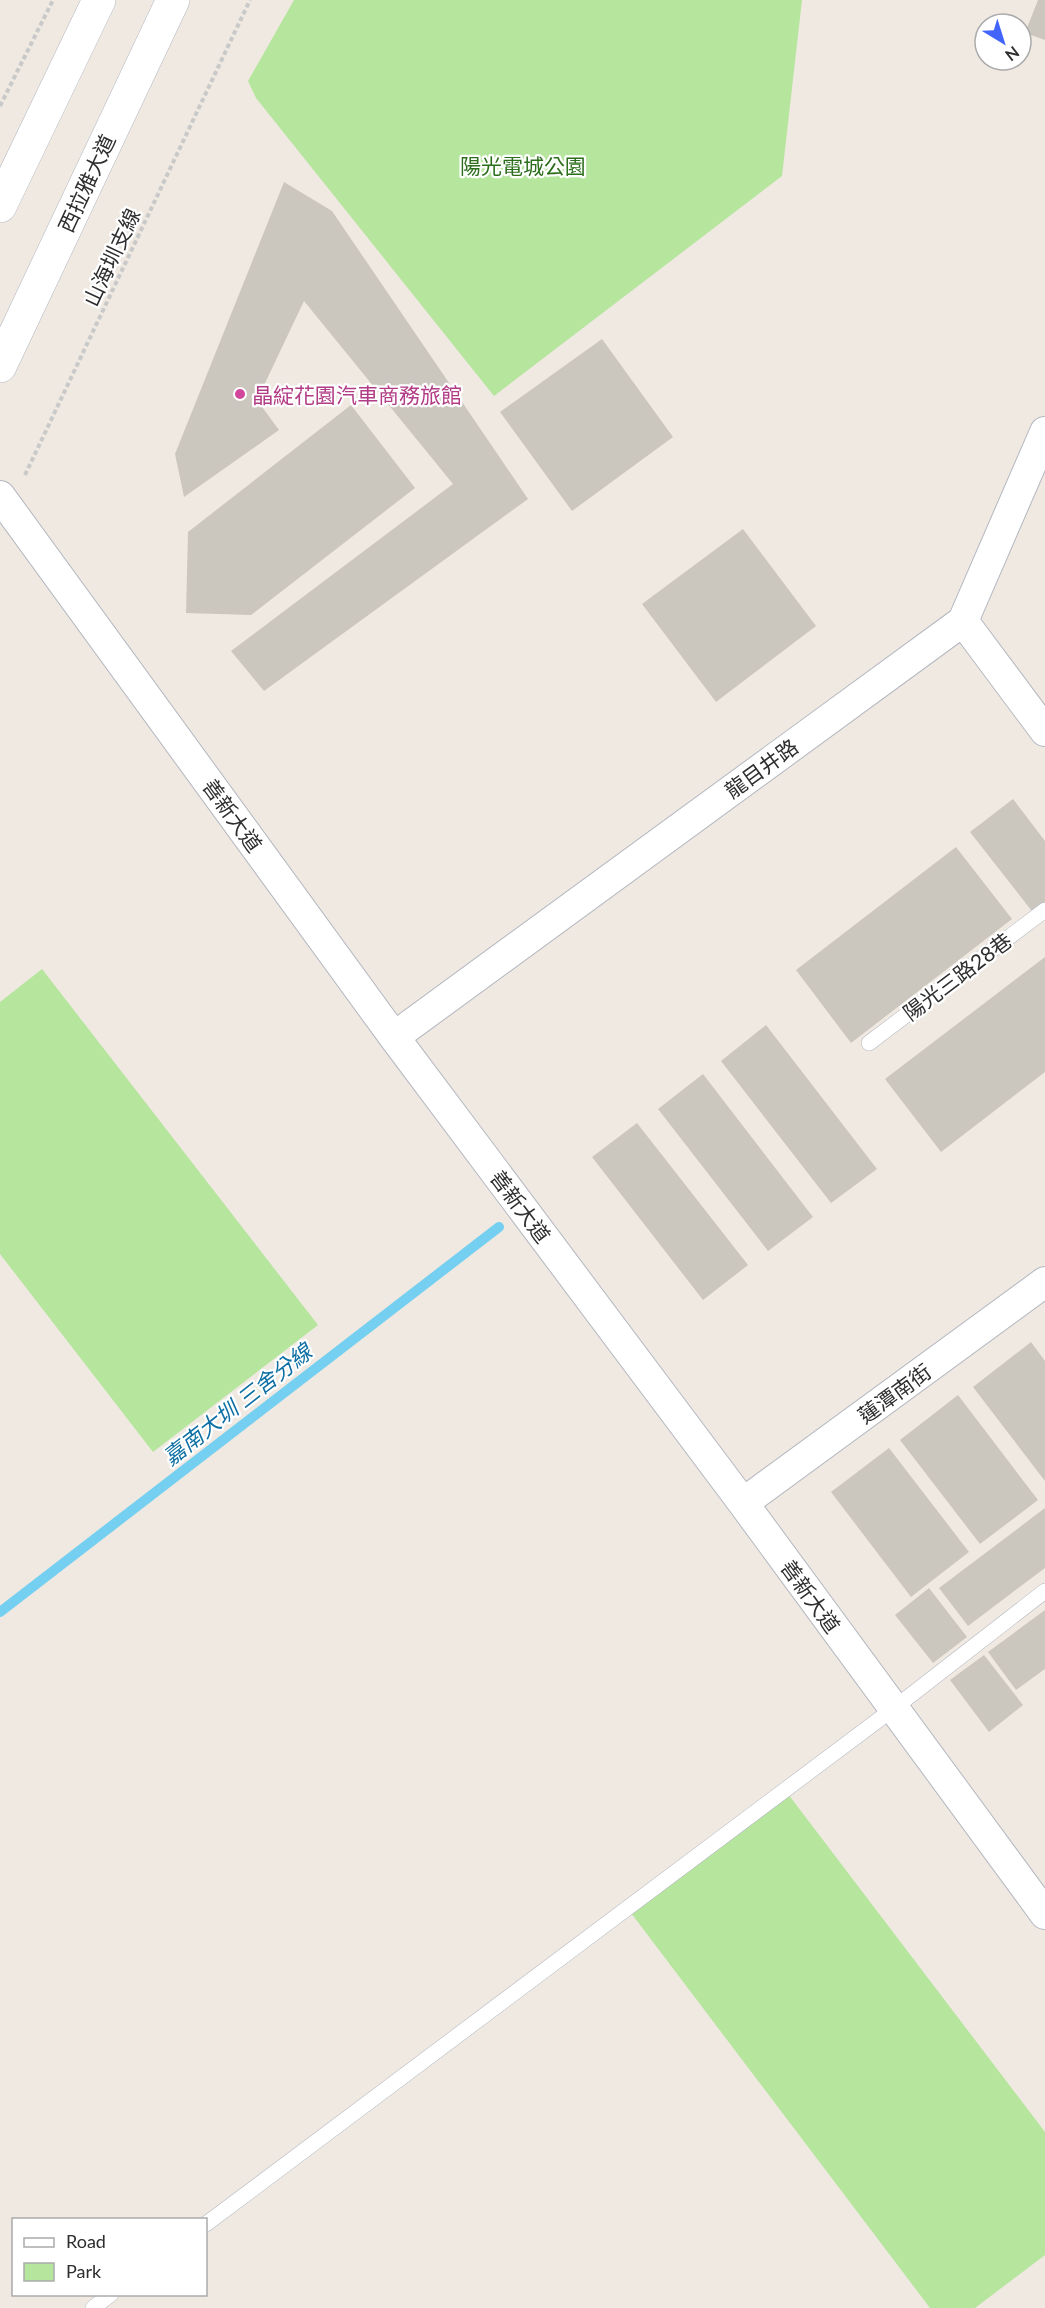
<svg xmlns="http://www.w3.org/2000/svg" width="1045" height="2308" font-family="Lato,'Noto Sans TC',sans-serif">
  <rect width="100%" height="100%" fill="#efe9e1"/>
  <!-- green -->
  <path fill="#b6e59e" d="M 294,0 L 802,0 L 782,176 L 494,396 L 256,98 L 248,81 Z
    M 42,969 L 318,1325 L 153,1452 L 0,1254 L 0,1002 Z
    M 788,1794 L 1045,2132 L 1045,2255 L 975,2308 L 930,2308 L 631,1913 Z"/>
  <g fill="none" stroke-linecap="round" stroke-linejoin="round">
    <!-- stream -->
    <path stroke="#75cff0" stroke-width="10" d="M 0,1612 L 499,1227"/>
  </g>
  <!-- building -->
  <path fill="#cbc7bf" d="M 1038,0 L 1045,0 L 1045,40 L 1025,33 Z
    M 284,182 L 332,211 L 528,499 L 264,691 L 231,651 L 453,484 L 304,301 L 257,400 L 279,430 L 184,497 L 175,454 Z
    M 602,339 L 673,437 L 572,511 L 500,412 Z
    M 351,405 L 415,488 L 251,615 L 186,613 L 188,532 Z
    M 743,529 L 816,626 L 716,702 L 642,604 Z
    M 1013,799 L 1045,841 L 1045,907 L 1035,915 L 970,832 Z
    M 956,847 L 1012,919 L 851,1043 L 796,970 Z
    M 1045,957 L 1045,1072 L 941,1152 L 885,1079 Z
    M 766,1025 L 877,1169 L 831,1203 L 721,1061 Z
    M 703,1074 L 813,1217 L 768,1251 L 658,1109 Z
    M 637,1123 L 748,1265 L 703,1300 L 592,1157 Z
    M 1031,1342 L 1045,1361 L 1045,1481 L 973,1387 Z
    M 958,1395 L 1038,1500 L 980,1544 L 900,1440 Z
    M 889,1448 L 969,1552 L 911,1597 L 831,1492 Z
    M 1045,1508 L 1045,1568 L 968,1626 L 939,1588 Z
    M 929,1588 L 967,1637 L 933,1663 L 895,1615 Z
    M 1045,1610 L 1045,1669 L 1016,1690 L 988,1652 Z
    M 984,1655 L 1023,1705 L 989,1732 L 950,1680 Z"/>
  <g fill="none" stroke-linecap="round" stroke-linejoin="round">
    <defs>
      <path id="service" d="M 869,1043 L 1045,910
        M 206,2224 L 893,1709 L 1045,1591
        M 93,2308 L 111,2294"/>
      <path id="minor" d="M 0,496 L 394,1037 L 743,1503 L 1045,1914
        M 963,621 L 1045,731
        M 394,1037 L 963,621 L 1045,432
        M 743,1503 L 1045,1282"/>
      <path id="tertiary" d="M 0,206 L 99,0
        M 0,366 L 173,0"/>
    </defs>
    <!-- service casing -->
    <use href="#service" stroke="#b4b7c1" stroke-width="16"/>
    <!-- minor casing -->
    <use href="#minor" stroke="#b4b7c1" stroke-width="32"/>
    <!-- tertiary casing -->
    <use href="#tertiary" stroke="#b4b7c1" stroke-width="34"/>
    <!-- path -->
    <path stroke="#c9c9c9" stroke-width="4" stroke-dasharray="4.5 3" stroke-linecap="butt" d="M 0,106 L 53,0
      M 25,475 L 250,0"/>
    <!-- service -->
    <use href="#service" stroke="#fff" stroke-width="15"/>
    <!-- minor -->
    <use href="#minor" stroke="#fff" stroke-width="30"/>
    <!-- tertiary -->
    <use href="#tertiary" stroke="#fff" stroke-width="33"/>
  </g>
  <!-- markers -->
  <circle fill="#d1479c" stroke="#fff" stroke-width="2" cx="240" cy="394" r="6"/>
  <g text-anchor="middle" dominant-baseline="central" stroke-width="4.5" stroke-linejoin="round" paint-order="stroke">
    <!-- park labels -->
    <g font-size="21" fill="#2c6e1b" stroke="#fff">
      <text x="523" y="165">陽光電城公園</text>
    </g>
    <!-- street labels -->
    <g font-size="21" fill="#2e2e2e" stroke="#fff">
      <text transform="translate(86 183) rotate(-65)">西拉雅大道</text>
      <text transform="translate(111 257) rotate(-65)">山海圳支線</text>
      <text transform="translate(761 768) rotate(-36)">龍目井路</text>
      <text transform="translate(233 815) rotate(54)">善新大道</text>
      <text transform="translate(957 976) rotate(-37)">陽光三路28巷</text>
      <text transform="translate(521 1206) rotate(53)">善新大道</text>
      <text transform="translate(894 1393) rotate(-36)">蓮潭南街</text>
      <text transform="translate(811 1596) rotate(54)">善新大道</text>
    </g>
    <!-- hotel labels -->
    <g font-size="21" fill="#b23c85" stroke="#fff" text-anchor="start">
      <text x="252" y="394">晶綻花園汽車商務旅館</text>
    </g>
    <!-- water labels -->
    <g font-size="22" font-style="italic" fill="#0d6fa3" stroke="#fff">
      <text transform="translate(237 1404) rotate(-38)">嘉南大圳 三舍分線</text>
    </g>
  </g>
  <!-- legend -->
  <rect x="12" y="2218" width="195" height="78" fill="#ffffff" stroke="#ababab" stroke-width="1.5"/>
  <rect x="24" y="2238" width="30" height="9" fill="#ffffff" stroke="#ababab" stroke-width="1.5"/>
  <text x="66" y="2248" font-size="18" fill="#2e2e2e">Road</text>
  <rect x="24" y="2263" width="30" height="18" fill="#b6e59e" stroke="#ababab" stroke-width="1.5"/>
  <text x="66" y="2278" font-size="18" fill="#2e2e2e">Park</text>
  <!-- north arrow -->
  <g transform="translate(1003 42) rotate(142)"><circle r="28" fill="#ffffff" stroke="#ababab" stroke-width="1.5"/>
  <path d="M0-4.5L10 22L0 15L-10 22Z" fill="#4264fb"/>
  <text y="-9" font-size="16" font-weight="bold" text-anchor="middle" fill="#2e2e2e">N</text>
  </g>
</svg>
